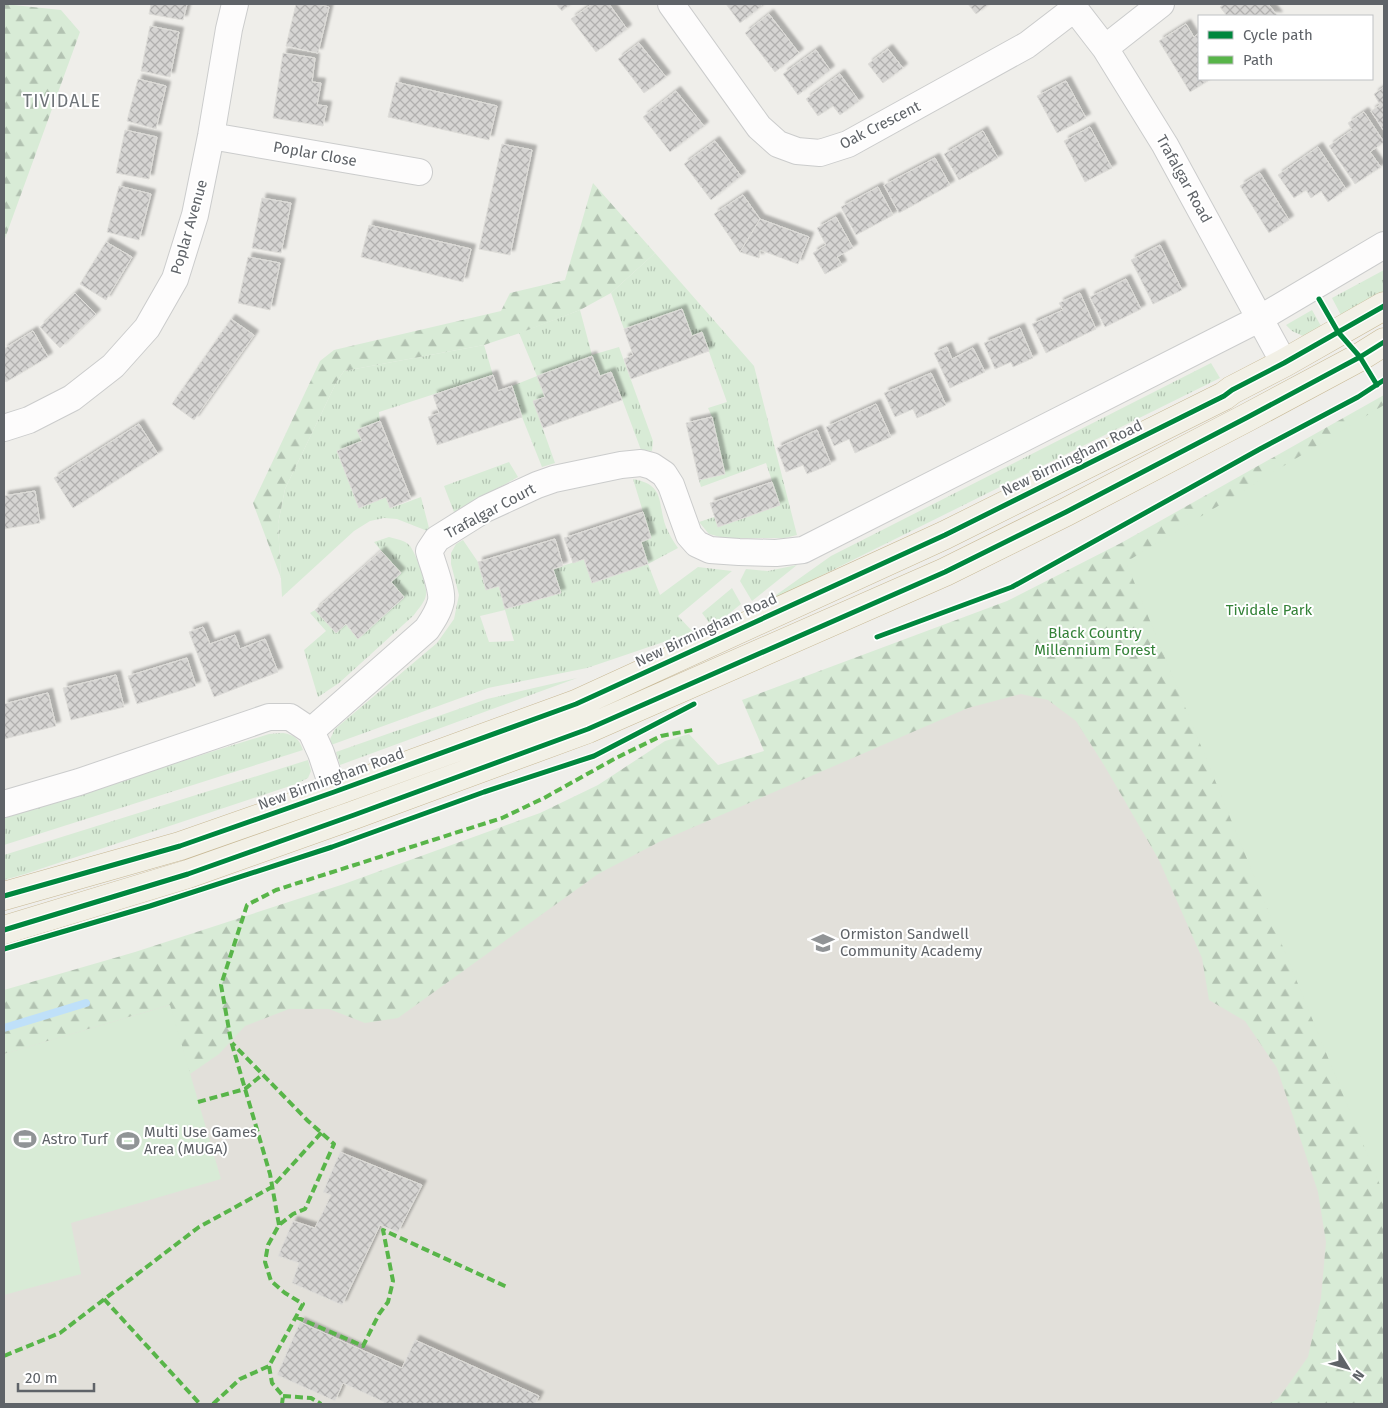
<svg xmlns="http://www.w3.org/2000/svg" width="1388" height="1408" font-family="'Fira Sans',sans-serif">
  <defs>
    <pattern id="grass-tufts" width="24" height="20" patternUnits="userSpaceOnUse" patternTransform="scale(1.25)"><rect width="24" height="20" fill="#d8ebd6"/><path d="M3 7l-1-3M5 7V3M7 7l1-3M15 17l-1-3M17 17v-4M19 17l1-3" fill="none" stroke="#b2c2b1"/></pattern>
    <pattern id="forest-firs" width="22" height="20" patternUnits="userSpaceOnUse" patternTransform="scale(1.25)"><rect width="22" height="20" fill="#d8ebd6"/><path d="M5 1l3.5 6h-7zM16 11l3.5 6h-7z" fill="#b2c2b1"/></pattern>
    <pattern id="building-cross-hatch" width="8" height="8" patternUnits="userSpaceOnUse" patternTransform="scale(1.25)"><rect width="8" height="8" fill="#d6d5d3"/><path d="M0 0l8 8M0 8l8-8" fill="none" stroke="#b1b0af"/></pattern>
    <filter id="shadow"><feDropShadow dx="4.5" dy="-4.5" stdDeviation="1" flood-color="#0004"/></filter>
  </defs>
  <rect width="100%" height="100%" fill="#efeeea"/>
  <!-- education -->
  <path fill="#e2e0da" d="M 1126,562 L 1384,1404 L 4,1404 L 4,1045 L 749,780 Z"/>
  <!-- grass -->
  <path fill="url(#grass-tufts)" fill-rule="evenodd" d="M 655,253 L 754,366 L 797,535 L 785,538 L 724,538 L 709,534 L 699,522 L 714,517 L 718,527 L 780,505 L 766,463 L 701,487 L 699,480 L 725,474 L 712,417 L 708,408 L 727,402 L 702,332 L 692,336 L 682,309 L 624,329 L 611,293 Z
    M 1384,270 L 1384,293 L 1342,317 L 1332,298 Z
    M 580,310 L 592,355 L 619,347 L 653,441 L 652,451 L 641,450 L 612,372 L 600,376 L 592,356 L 538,376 L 545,397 L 533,401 L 555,463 L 542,467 L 522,417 L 512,386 L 537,376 L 519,333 Z
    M 1312,310 L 1321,326 L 1303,336 L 1292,331 L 1286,325 Z
    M 484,345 L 493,375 L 379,412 L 380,421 L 357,430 L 362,441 L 337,451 L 359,508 L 386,497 L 391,508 L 421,497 L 430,532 L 397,519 L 384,518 L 370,521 L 354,531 L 282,597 L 278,524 L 285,489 L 337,381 L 344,371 Z
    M 1211,363 L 1220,378 L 762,605 L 831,556 Z
    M 509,462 L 518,477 L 454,512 L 444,486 Z
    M 633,479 C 666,485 657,503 666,527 C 669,534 673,541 678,548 L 648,564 L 660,595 L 698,567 L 732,571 L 678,616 L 693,632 L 587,668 L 488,688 L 331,745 L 330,739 L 335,729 L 437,643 L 454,619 L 459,595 L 451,564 L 451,553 L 456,544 L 463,540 L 478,562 L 486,590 L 499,586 L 506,609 L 560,593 L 553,569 L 584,559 L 592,583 L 648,564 L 641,542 L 651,538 ZM 505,610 L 514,641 L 489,642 L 480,616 Z
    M 389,537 C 396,539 405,540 410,546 C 416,554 428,586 426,595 C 425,602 418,609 414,615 L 339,683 L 318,697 L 304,650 L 326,631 L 310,613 L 315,610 L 336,633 L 346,624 L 358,638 L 404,598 L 391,582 L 400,573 L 374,542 Z
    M 797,565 L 752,601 L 740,581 L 746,569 L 768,571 Z
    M 732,588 L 741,604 L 725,617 L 710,624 L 702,613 Z
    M 577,678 L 340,765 L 336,752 L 487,699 Z
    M 283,733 C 295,735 299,739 303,750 L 4,845 L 4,818 L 214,751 L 269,734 Z
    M 308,760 L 311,771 L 308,778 L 296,784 L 25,874 L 4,880 L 4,855 Z"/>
  <!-- forest -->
  <path fill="url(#forest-firs)" d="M 4,4 L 61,10 L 80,32 L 4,241 Z
    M 593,183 L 655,253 L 611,293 L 580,310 L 520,333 L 484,345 L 344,371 L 337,381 L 285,489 L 278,524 L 281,578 L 253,503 L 320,361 L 334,350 L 501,311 L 510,293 L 565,280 Z
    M 1384,395 L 1384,1404 L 1267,1404 L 1278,1399 L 1308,1357 L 1321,1298 L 1326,1242 L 1318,1192 L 1277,1068 L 1245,1021 L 1209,1000 L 1202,958 L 1159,860 L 1104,765 L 1076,721 L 1048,700 L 1021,694 L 968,708 L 659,842 L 598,874 L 398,1018 L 365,1023 L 329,1009 L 289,1009 L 245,1026 L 219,1054 L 190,1074 L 169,1005 L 4,1054 L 4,990 L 135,952 L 344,884 L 540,813 L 598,785 L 665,741 L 689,734 L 718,765 L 764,751 L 742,700 L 1007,601 L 1121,543 Z"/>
  <!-- park -->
  <path fill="#d8ebd6" d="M 1384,405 L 1384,1195 L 1126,562 Z
    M 170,1005 L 221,1179 L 71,1223 L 81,1274 L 4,1295 L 4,1054 Z"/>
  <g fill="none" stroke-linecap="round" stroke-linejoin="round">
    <!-- stream -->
    <path stroke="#bfe0f9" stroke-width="8" d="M 4,1028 L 86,1003"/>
  </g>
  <!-- building -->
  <path fill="url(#building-cross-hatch)" stroke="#deddd9" filter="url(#shadow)" d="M 151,4 L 187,4 L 183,20 L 149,14 Z
    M 296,4 L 316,4 L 329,7 L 318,53 L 286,46 Z
    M 556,4 L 570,4 L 562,11 Z
    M 592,4 L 609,4 L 627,29 L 596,52 L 571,19 Z
    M 726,4 L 760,4 L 762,6 L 740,23 Z
    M 968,4 L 989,4 L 976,14 Z
    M 1224,4 L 1268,4 L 1278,16 L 1227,16 L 1220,7 Z
    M 769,14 L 799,53 L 775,72 L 745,33 Z
    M 1186,24 L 1194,37 L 1199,33 L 1199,79 L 1211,79 L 1190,92 L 1159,41 Z
    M 150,26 L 179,32 L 170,77 L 141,71 Z
    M 639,43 L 666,77 L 644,93 L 618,59 Z
    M 888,49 L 903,68 L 883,83 L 868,64 Z
    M 816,50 L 830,70 L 798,95 L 783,74 Z
    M 283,53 L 315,58 L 312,82 L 321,83 L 317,105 L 327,106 L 323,126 L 273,118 Z
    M 840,74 L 859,101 L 840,115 L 833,106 L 818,116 L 806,99 Z
    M 138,79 L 166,86 L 156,129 L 127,121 Z
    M 1066,81 L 1086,118 L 1057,133 L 1037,96 Z
    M 396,82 L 497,106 L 489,140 L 388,117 Z
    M 1384,87 L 1384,131 L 1371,111 L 1380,105 L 1374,94 Z
    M 676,91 L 704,126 L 670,152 L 643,117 Z
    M 1364,112 L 1384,142 L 1370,152 L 1381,167 L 1355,184 L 1329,146 L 1352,130 L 1348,123 Z
    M 1090,127 L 1112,168 L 1085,182 L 1064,141 Z
    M 125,130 L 157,137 L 149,179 L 116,173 Z
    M 983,131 L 998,158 L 959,180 L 944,154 Z
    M 715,141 L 741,176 L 711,200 L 684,164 Z
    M 502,144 L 532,150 L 510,255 L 479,249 Z
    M 1318,147 L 1346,189 L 1328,202 L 1321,191 L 1311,198 L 1306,190 L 1294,198 L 1278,175 Z
    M 935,158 L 950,185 L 899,213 L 884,185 Z
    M 1260,173 L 1289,220 L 1269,233 L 1240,186 Z
    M 119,186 L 151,194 L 139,240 L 107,232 Z
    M 878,187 L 893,215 L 856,235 L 841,207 Z
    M 743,195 L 760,219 L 740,252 L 714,214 Z
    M 262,198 L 291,203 L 281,253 L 252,248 Z
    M 836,217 L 853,248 L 837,257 L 842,265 L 825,274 L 813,253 L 826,245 L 817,228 Z
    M 760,219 L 809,237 L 798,264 L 760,250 L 759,258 L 740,252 Z
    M 369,225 L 471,249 L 463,282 L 361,257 Z
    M 106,242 L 132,257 L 106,300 L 80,284 Z
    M 1160,245 L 1182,290 L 1153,304 L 1131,260 Z
    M 248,257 L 280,263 L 270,310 L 238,303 Z
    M 1126,279 L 1141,309 L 1105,327 L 1090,297 Z
    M 75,293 L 96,314 L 60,348 L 40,327 Z
    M 1080,293 L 1096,329 L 1046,353 L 1032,324 L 1063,310 L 1059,303 Z
    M 682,309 L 692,336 L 702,332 L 709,351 L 631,379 L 624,359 L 633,355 L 624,329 Z
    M 231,319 L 254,335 L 194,420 L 172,404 Z
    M 1020,328 L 1033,358 L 1013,367 L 1011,362 L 995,369 L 984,343 Z
    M 33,331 L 48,357 L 6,382 L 4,379 L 4,349 Z
    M 947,347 L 952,359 L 973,348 L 985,372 L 950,388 L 934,353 Z
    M 592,356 L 600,376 L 611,372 L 622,400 L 543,428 L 533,401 L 545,397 L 537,376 Z
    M 931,373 L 946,405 L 917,418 L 913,409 L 895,417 L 884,393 Z
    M 493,375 L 498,391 L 512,386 L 522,417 L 437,445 L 428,417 L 439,413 L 433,395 Z
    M 876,404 L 891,437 L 855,453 L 849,439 L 834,446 L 826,427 Z
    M 712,417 L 725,474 L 699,480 L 686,423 Z
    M 380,421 L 411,499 L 390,508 L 386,497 L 359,508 L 337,451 L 362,441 L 357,430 Z
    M 139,424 L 158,454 L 73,508 L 54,478 Z
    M 817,430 L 831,464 L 807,474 L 803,465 L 786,472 L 777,448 Z
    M 772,482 L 780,505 L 718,527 L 710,503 Z
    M 35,491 L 40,523 L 4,529 L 4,496 Z
    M 643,512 L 651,538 L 641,542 L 648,564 L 592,583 L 584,559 L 573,563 L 564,538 Z
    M 555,539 L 563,566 L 553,569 L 561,593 L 505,609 L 499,586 L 486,590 L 478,562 Z
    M 381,551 L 401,573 L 391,582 L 404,597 L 358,639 L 346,624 L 336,633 L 315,610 Z
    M 203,627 L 210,644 L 235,635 L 240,649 L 265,639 L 278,672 L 214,697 L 189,632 Z
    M 187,658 L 196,686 L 137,704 L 128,676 Z
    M 116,675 L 124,707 L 71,720 L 63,688 Z
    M 48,693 L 56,726 L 4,739 L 4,704 Z
    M 340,1152 L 422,1185 L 398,1232 L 380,1225 L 342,1305 L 292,1283 L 299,1263 L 278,1256 L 293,1221 L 315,1228 L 331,1195 L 323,1192 Z
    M 300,1322 L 402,1368 L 415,1340 L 539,1396 L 535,1404 L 383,1404 L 384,1402 L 343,1383 L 335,1401 L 277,1375 Z"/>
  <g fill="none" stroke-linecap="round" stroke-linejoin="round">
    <defs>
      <path id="minor" d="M 671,4 L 759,127 L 778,144 L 797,151 L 820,153 L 848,144 L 1027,45 L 1074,9
        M 1071,4 L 1105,48 L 1165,145 L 1284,363
        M 1105,48 L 1161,4
        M 211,136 L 419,172
        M 4,428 L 29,420 L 72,398 L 113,366 L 147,328 L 175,279 L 195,215 L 211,136 L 229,29 L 235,4
        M 311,731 L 427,629 C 433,620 439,611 441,601 C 443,589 432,563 429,551 L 437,539 L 485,509 L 537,485 L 554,479 L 621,465 L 641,463 L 652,466 L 664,474 L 671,485 L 689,535 L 697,544 L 710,550 L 739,552 L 776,553 L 803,550 L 1259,319 L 1384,245
        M 4,804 L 79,782 L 269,717 L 290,717 L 311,731 L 321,753 L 334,792"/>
      <path id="trunk" d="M 4,896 L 180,846 L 334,792 L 576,704 L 945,535 L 1224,396 L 1232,390 L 1284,363 L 1384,306
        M 4,930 L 188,874 L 354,815 L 588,729 L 945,572 L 1066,512 L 1248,417 L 1360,357 L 1384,342"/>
    </defs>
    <!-- minor casing -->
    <use href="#minor" stroke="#cbcccc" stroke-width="28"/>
    <!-- trunk casing -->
    <use href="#trunk" stroke="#c8b996" stroke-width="29"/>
    <!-- minor -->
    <use href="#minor" stroke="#fdfcfc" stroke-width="26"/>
    <!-- trunk -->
    <use href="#trunk" stroke="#f2f0e6" stroke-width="28"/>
    <!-- quiet -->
    <path stroke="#58b549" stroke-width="4" stroke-dasharray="8 4" stroke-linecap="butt" d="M 198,1102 L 245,1089 L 263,1074
      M 279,1225 L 270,1174 L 231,1041 L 221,985 L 247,905 L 276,890 L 502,818 L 544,798 L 616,758 L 661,736 L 693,730
      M 104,1299 L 200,1404
      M 296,1317 L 363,1346 L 379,1314 L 388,1302 L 393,1281 L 383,1230 L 507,1287
      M 4,1356 L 60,1333 L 199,1227 L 272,1187 L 322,1132
      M 269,1366 L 272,1383 L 283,1396 L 282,1404
      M 283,1396 L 311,1398 L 321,1404
      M 213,1404 L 240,1379 L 269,1366 L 303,1304 L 285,1293 L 271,1281 L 265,1262 L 268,1245 L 279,1225 L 293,1214 L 305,1209 L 334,1144 L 308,1121 L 232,1043"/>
    <defs>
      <path id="cycleway" d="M 1319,299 L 1338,332 L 1360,357 L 1377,385
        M 877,637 L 1012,587 L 1260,449 L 1358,397 L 1384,380
        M 4,896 L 180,846 L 334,792 L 576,704 L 945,535 L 1224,396 L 1232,390 L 1284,363 L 1384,306
        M 4,930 L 188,874 L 354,815 L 588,729 L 945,572 L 1066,512 L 1248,417 L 1360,357 L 1384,342
        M 4,949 L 150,906 L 332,847 L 484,792 L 594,756 L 694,704"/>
    </defs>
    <!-- cycleway casing -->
    <use href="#cycleway" stroke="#fff" stroke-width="8"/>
    <!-- cycleway -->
    <use href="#cycleway" stroke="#00873e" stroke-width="5"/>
  </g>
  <!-- icons -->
  <defs>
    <symbol id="school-bare" viewBox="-9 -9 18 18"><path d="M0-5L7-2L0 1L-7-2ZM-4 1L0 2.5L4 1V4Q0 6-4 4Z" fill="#919496" stroke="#fff" stroke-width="2.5" paint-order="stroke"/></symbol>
    <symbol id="stadium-bare" viewBox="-9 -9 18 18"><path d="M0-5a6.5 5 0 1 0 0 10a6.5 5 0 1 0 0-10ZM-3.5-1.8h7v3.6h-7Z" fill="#919496" stroke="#fff" stroke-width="2.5" paint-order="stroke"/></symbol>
  </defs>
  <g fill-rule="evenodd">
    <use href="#school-bare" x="807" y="927" width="32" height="32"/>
    <use href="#stadium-bare" x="9" y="1123" width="32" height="32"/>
    <use href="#stadium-bare" x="112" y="1125" width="32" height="32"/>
  </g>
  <g text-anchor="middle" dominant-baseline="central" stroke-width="4" stroke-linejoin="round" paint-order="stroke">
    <!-- street labels -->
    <g font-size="15" fill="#5f6368" stroke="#fff">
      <text transform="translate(880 125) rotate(-27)">Oak Crescent</text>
      <text transform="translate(315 154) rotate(10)">Poplar Close</text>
      <text transform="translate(1184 179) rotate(61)">Trafalgar Road</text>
      <text transform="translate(189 227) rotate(-74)">Poplar Avenue</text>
      <text transform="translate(1072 458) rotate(-26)">New Birmingham Road</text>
      <text transform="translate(490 511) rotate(-28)">Trafalgar Court</text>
      <text transform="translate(706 630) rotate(-25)">New Birmingham Road</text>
      <text transform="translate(331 779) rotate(-20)">New Birmingham Road</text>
    </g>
    <!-- park labels -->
    <g font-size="15" fill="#348238" stroke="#fff">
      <text x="1269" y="610">Tividale Park</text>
      <text x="1095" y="633">Black Country<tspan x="1095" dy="17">Millennium Forest</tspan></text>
    </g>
    <!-- poi labels -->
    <g font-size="15" fill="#5f6368" stroke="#fff" text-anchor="start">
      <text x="840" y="934">Ormiston Sandwell<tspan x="840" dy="17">Community Academy</tspan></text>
      <text x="144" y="1132">Multi Use Games<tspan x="144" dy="17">Area (MUGA)</tspan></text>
      <text x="42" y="1139">Astro Turf</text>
    </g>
    <!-- quarter labels -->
    <g font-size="18" letter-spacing="1" fill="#70757a" stroke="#fff">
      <text x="62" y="101">TIVIDALE</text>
    </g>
  </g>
  <!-- border -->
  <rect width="1388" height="1408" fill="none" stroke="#5f6368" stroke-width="10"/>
  <!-- legend -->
  <rect x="1198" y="15" width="175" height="65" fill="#ffffff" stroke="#bfc1c3"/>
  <rect x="1208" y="31" width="25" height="8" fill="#00873e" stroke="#bfc1c3"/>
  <text x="1243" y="40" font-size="15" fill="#5f6368">Cycle path</text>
  <rect x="1208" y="56" width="25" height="8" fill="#58b549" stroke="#bfc1c3"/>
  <text x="1243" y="65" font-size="15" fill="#5f6368">Path</text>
  <!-- north arrow -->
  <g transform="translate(1348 1368) rotate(127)" stroke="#ffffff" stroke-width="4" paint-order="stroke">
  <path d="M0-4L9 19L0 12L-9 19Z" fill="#5f6368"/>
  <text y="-8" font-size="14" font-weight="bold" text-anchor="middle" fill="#5f6368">N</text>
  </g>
  <!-- scale -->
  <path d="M18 1383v8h76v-8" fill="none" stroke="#5f6368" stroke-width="2.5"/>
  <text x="25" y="1383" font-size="15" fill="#5f6368" stroke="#ffffff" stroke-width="4" paint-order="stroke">20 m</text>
</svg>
